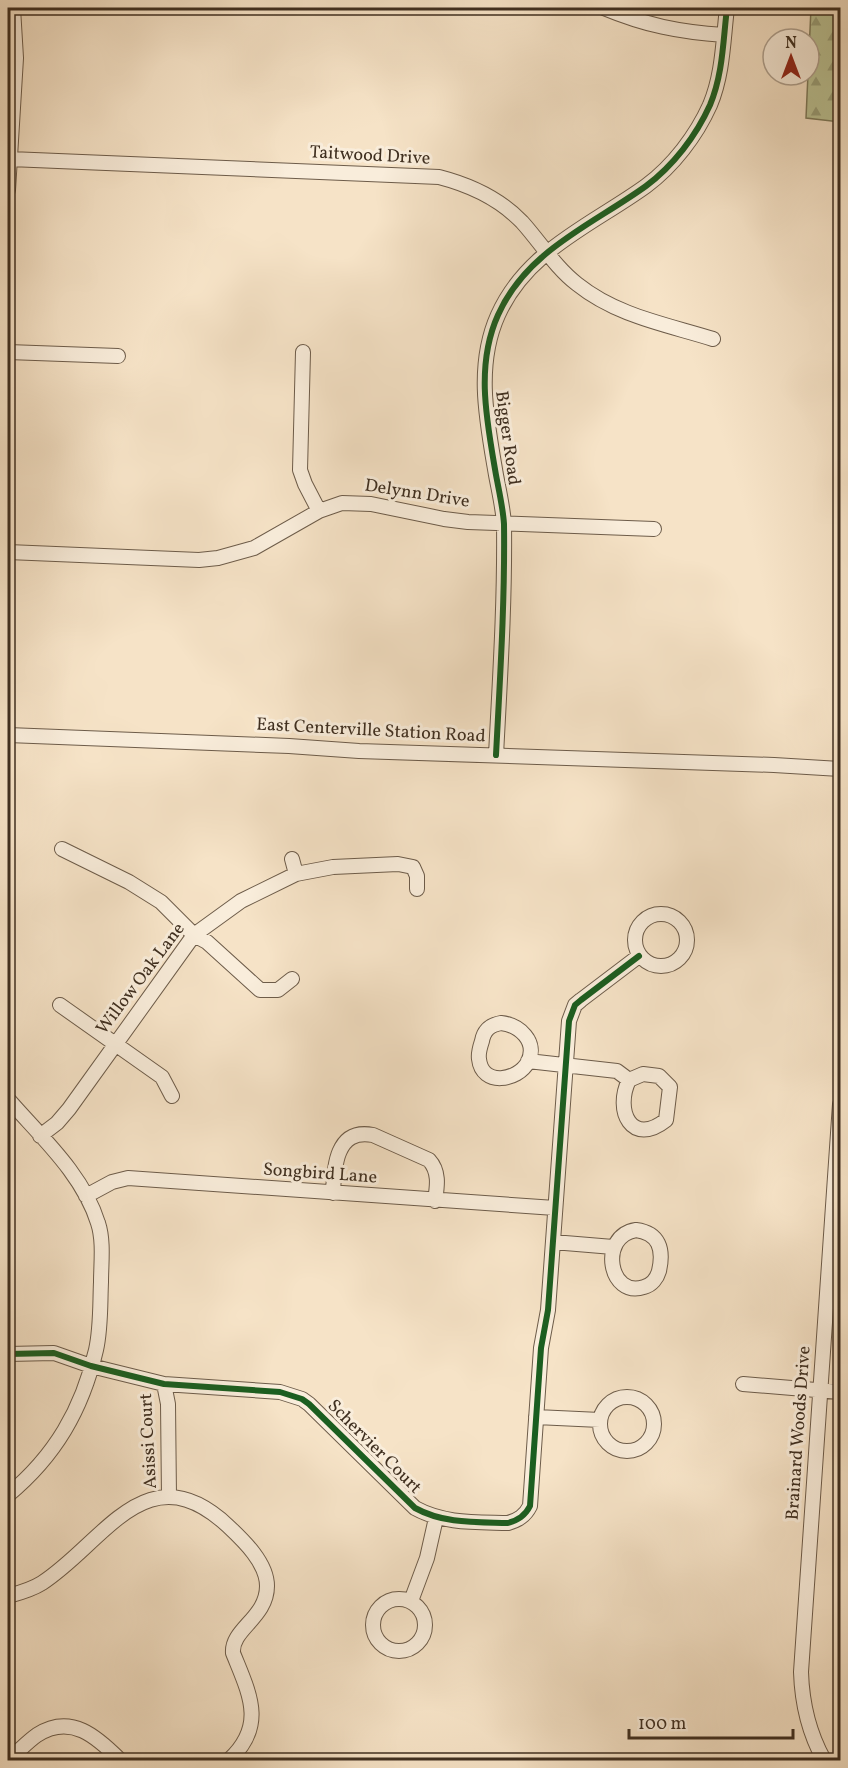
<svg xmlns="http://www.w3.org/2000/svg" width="848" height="1768" font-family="Vollkorn,serif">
  <defs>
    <pattern id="forest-firs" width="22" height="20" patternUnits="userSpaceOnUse" patternTransform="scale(1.5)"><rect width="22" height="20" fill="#bbc496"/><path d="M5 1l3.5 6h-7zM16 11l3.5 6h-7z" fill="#99a07a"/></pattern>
  </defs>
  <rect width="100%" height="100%" fill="#f6e3c7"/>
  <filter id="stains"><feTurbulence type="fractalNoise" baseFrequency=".00333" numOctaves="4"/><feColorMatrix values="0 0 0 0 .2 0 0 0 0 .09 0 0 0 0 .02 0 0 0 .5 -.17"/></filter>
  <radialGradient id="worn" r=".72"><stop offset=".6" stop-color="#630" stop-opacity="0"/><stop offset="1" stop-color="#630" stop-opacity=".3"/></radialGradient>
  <!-- forest -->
  <path fill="url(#forest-firs)" stroke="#7d7a5b" stroke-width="1.5" d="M 811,8 L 840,8 L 840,122 L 806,118 Z"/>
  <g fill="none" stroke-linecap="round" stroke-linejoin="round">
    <defs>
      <path id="minor" d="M 604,8 C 645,25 679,32 724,35
        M 10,159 L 439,177 C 470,185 499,198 522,222 C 541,243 555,267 577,284 C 617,316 665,324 713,339
        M 8,190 L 16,58 L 13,8
        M 8,352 L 118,356
        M 303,352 L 300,470 L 305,484 L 319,511
        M 8,552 L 199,560 L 218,558 L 254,548 L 319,511 L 342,503 L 371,504 L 444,519 L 468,522 L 654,529
        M 8,735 L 289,746 L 359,751 L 774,765 L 840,769
        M 496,755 C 500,678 505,601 504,524 C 503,508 499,491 496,475 C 487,422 475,366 498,315 C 527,250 592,225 646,186 C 673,166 696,136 710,105 C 723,74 723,41 727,8
        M 62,849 L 129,882 L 161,902 L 194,935 L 207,942 L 260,990 L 278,990 L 292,979
        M 292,859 L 296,874
        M635 940a26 26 0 1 1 52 0a26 26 0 1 1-52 0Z
        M 60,1005 L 162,1077 L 172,1096
        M 501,1023 C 519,1025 538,1041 528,1062 C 518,1081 482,1087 479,1059 C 478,1053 480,1047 482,1041 C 484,1030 490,1025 501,1023 Z
        M 528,1061 L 617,1071 L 629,1080
        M 643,1074 L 659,1076 L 670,1087 L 666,1120 C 632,1147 614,1111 629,1080 Z
        M 8,1099 C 40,1136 83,1174 98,1223 C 104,1241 101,1264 101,1282 C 100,1304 101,1328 96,1350 C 82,1410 55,1456 8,1495
        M 40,1136 L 57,1123 L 69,1109 L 194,935 L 241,901 L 296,874 L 333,867 L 398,864 L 413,867 L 417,876 L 417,889
        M 333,1193 C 334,1167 336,1128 373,1135 L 429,1160 C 440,1172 437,1187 435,1201
        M 86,1196 L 112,1182 L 128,1178 L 555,1208
        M 636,1230 C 659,1233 664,1249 659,1271 C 657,1278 652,1285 644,1287 C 609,1299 598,1236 636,1230 Z
        M 553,1242 L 613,1247
        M 8,1354 L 54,1353 L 91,1366 L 164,1384 L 280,1392 L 302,1399 L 309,1404 L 415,1508 C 444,1524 476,1522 508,1523 C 518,1520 525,1516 530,1506 L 541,1348 L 548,1310 L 569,1021 L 575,1005 L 581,1000 L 639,956
        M 164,1384 L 168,1404 L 169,1497
        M 743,1384 L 840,1392
        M600 1424a27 27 0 1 1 54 0a27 27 0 1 1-54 0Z
        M 536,1417 L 600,1420
        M 8,1596 C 19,1593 31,1590 42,1583 C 104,1543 147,1450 228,1526 C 244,1541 267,1563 267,1586 C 267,1618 231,1629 233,1653 C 249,1693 267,1725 229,1760
        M373 1625a26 26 0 1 1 52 0a26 26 0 1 1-52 0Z
        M 411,1601 L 427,1558 L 436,1518
        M 8,1760 C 18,1752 27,1742 37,1735 C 71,1713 97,1737 120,1760
        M 824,1760 C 809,1733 802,1704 801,1672 L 840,1104"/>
    </defs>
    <!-- minor casing -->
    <use href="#minor" stroke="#6d5c4a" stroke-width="16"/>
    <!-- minor -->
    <use href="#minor" stroke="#f9eddb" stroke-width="14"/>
    <defs>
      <path id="cycleway" d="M 496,755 C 500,678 505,601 504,524 C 503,508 499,491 496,475 C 487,422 475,366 498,315 C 527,250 592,225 646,186 C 673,166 696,136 710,105 C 723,74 723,41 727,8
        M 8,1354 L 54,1353 L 91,1366 L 164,1384 L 280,1392 L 302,1399 L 309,1404 L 415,1508 C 444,1524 476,1522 508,1523 C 518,1520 525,1516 530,1506 L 541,1348 L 548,1310 L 569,1021 L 575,1005 L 581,1000 L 639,956"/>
    </defs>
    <!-- cycleway casing -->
    <use href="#cycleway" stroke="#f9eddb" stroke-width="10"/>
    <!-- cycleway -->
    <use href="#cycleway" stroke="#1b5e20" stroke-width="6"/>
  </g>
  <g text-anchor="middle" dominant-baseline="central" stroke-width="6" stroke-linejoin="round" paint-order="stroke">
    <!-- street labels -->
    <g font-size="18" fill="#3f2f20" stroke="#f9eddb">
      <text transform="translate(370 156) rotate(3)">Taitwood Drive</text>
      <text transform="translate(507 438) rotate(82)">Bigger Road</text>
      <text transform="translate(417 494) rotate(9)">Delynn Drive</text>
      <text transform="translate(371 731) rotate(3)">East Centerville Station Road</text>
      <text transform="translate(141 979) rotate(-53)">Willow Oak Lane</text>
      <text transform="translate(320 1174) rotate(4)">Songbird Lane</text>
      <text transform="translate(799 1433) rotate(-86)">Brainard Woods Drive</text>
      <text transform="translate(149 1441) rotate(-93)">Asissi Court</text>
      <text transform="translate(374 1447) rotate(45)">Schervier Court</text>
    </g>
  </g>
  <!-- margin -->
  <rect width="848" height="1768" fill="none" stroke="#f6e3c7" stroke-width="30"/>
  <rect x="9" y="9" width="830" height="1750" fill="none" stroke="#3f2f20" stroke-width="3"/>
  <rect x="15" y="15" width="818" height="1738" fill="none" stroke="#3f2f20" stroke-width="1.5"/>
  <!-- north arrow -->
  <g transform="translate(791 57)"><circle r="28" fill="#f9eddb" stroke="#afa190" stroke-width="1.5"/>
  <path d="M0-4.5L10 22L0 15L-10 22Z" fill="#8f2418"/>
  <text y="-9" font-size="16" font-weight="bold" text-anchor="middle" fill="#3f2f20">N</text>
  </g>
  <!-- scale -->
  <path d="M629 1729v9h164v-9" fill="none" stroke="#3f2f20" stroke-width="3"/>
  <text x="638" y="1729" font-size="18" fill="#3f2f20" stroke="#f9eddb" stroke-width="4.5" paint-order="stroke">100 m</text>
  <rect width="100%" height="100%" filter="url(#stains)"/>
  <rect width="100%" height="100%" fill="url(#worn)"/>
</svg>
